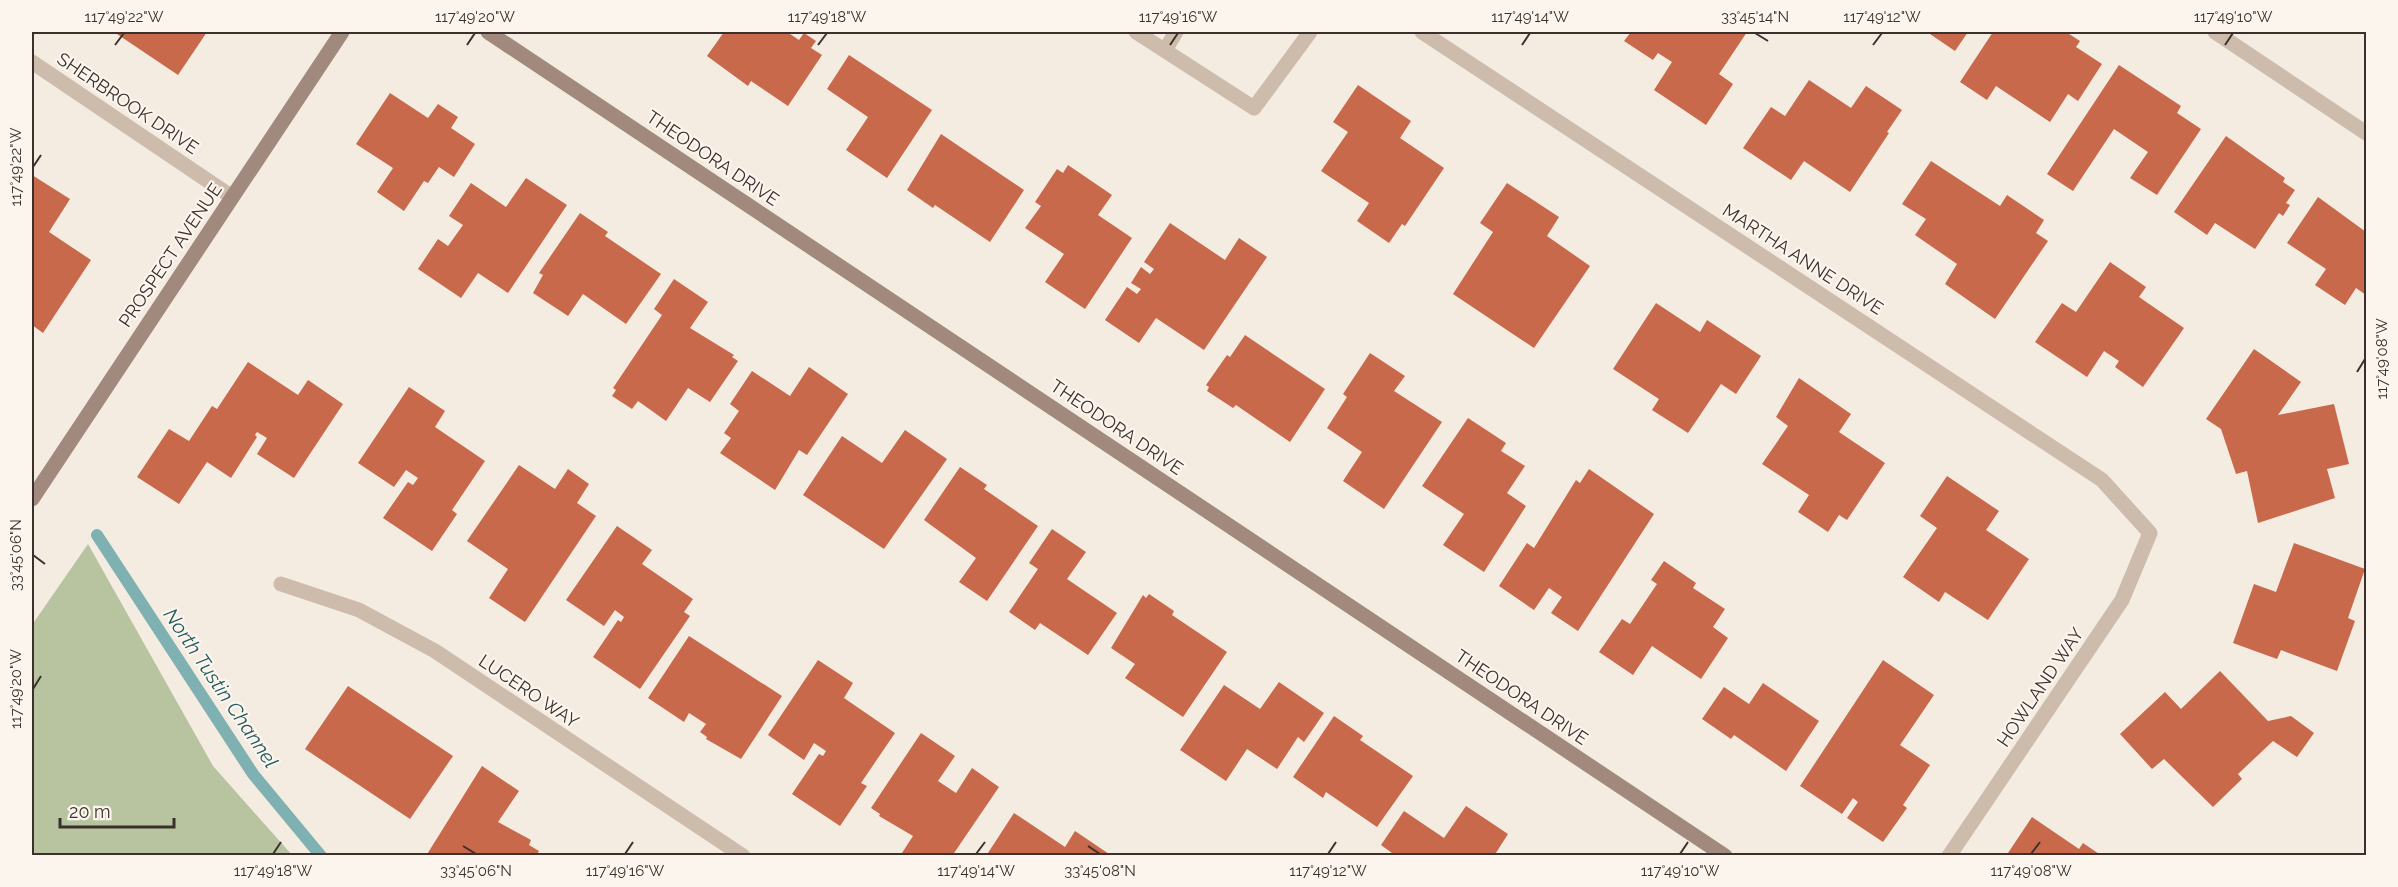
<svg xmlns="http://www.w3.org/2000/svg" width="2398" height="887" font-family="Raleway,sans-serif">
  <rect width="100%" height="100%" fill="#f4ebe1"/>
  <!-- green -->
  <path fill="#b8c4a0" d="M 88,544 L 213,766 L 292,855 L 32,855 L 32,625 Z"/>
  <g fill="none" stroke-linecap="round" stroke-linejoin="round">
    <!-- stream -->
    <path stroke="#7fb0b2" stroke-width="12" d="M 97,535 L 253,774 L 321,856"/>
  </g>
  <!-- building -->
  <path fill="#c8694b" d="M 114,32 L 207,32 L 178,75 Z
    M 724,32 L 787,32 L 799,40 L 804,33 L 816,41 L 811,48 L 822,55 L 788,106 L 751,81 L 748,86 L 707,56 Z
    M 1631,32 L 1747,32 L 1719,74 L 1733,84 L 1706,125 L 1654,90 L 1672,62 L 1658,53 L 1653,60 L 1624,41 Z
    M 1927,32 L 1968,32 L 1955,51 Z
    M 1993,32 L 2066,32 L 2080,41 L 2076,47 L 2102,64 L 2078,101 L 2068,94 L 2050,122 L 1996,86 L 1987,100 L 1960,82 Z
    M 849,55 L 932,110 L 887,178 L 846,150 L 868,117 L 827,89 Z
    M 2119,65 L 2181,106 L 2177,113 L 2201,129 L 2157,195 L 2130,178 L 2148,152 L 2114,129 L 2073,191 L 2047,174 Z
    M 1809,80 L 1851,108 L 1866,86 L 1902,110 L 1887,132 L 1889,133 L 1850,192 L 1804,161 L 1791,180 L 1743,148 L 1771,107 L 1785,116 Z
    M 1358,85 L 1411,121 L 1400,138 L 1444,168 L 1405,226 L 1402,224 L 1389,243 L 1357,221 L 1369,203 L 1321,171 L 1348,132 L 1333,122 Z
    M 390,93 L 428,118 L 438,104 L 458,117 L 451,128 L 475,144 L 454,177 L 439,167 L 428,183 L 424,181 L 404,211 L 377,192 L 393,168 L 356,144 Z
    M 941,134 L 1024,190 L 990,242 L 935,205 L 933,208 L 907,190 Z
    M 2226,136 L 2285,178 L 2283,182 L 2295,190 L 2286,203 L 2290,205 L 2283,216 L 2279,213 L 2255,249 L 2215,223 L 2207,235 L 2174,212 Z
    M 1931,161 L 2000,206 L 2007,195 L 2044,220 L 2036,233 L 2048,241 L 1995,319 L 1945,284 L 1957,264 L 1915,235 L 1926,219 L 1902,204 Z
    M 1068,165 L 1112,195 L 1098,215 L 1132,238 L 1085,309 L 1045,282 L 1064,254 L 1025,228 L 1041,206 L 1035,202 L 1057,169 L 1063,173 Z
    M 32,175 L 70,199 L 49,232 L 91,260 L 43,333 L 32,325 Z
    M 526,178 L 567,205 L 508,293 L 478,273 L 461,298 L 418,269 L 438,239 L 448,246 L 463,225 L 449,216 L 471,183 L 506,207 Z
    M 1507,183 L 1559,217 L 1547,236 L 1590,266 L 1534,348 L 1453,294 L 1493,232 L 1480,223 Z
    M 2318,197 L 2366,232 L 2366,295 L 2356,288 L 2345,305 L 2315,285 L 2326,269 L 2287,243 Z
    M 580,213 L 608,232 L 605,236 L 661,274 L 626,324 L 583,294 L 568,316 L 533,293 L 543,275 L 539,273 Z
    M 1170,223 L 1225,260 L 1239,238 L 1267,257 L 1204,350 L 1156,318 L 1139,343 L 1105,320 L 1127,287 L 1137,294 L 1141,289 L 1131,283 L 1141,267 L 1150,274 L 1154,269 L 1144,262 Z
    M 2110,262 L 2146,287 L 2139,297 L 2184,328 L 2143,387 L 2115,367 L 2119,361 L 2104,351 L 2087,377 L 2035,342 L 2062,303 L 2076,312 Z
    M 674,279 L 708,302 L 690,328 L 734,355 L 732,357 L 738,361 L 710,402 L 688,388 L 666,421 L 638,401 L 632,409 L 612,396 L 616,390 L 613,388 L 662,315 L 654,309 Z
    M 1656,303 L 1700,332 L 1707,320 L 1761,356 L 1736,394 L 1721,384 L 1688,433 L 1652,410 L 1659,399 L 1613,369 Z
    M 1245,335 L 1325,389 L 1290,442 L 1236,405 L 1233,408 L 1207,391 L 1209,387 L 1206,385 L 1227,355 L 1230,357 Z
    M 2254,349 L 2301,382 L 2278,415 L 2334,404 L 2349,464 L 2327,469 L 2335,498 L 2258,523 L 2247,471 L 2236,474 L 2221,429 L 2206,419 Z
    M 1370,353 L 1405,376 L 1394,391 L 1442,422 L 1384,509 L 1343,481 L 1362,452 L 1327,428 L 1347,397 L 1343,394 Z
    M 248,362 L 298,395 L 308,380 L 343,404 L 294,478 L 257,454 L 267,438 L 257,432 L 255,435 L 257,437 L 231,478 L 207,462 L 179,504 L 137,477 L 169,429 L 189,441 L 212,406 L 217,409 Z
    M 809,367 L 848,394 L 807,455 L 799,450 L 775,490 L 720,453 L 731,438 L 724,433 L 739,411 L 730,404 L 752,371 L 790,396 Z
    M 1799,378 L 1851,414 L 1839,432 L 1885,463 L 1847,520 L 1839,515 L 1828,532 L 1798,512 L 1809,495 L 1762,464 L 1788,426 L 1776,417 Z
    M 409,387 L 445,411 L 435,427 L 485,461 L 452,510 L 457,514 L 432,551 L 383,518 L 408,482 L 413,485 L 418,478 L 406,470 L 394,487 L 358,463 Z
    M 1468,418 L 1506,443 L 1501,451 L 1525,466 L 1507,493 L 1526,506 L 1484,572 L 1443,545 L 1464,514 L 1422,486 Z
    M 905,430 L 947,459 L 884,549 L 803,495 L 842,436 L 882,463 Z
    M 519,465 L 555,489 L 568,469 L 589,484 L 577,503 L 596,516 L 525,622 L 489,598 L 508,569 L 467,541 Z
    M 960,467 L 987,485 L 984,489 L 1038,526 L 987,601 L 959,582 L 976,558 L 924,520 Z
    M 1589,469 L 1654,514 L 1578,631 L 1551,613 L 1562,597 L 1549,588 L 1534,610 L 1499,586 L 1527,543 L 1534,548 L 1576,480 L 1580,483 Z
    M 1947,476 L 1999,511 L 1986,530 L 2029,559 L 1988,620 L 1945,592 L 1939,602 L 1903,577 L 1937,528 L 1920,516 Z
    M 617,526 L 652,550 L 642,564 L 693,599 L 684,612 L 690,616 L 640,689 L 593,657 L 618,620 L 621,622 L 624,617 L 615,610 L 604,626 L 566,600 Z
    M 1052,529 L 1086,552 L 1067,579 L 1117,613 L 1088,655 L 1040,623 L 1035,630 L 1009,612 L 1038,569 L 1029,563 Z
    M 2294,543 L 2365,569 L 2348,618 L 2355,621 L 2337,671 L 2281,650 L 2277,659 L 2233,643 L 2254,584 L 2276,592 Z
    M 1664,561 L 1696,583 L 1693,588 L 1725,609 L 1713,627 L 1728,638 L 1701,679 L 1652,646 L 1633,675 L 1599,652 L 1622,619 L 1630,624 L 1657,584 L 1651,580 Z
    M 1149,594 L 1174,611 L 1172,615 L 1227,652 L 1183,717 L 1125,678 L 1135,664 L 1111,648 L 1143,595 L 1146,598 Z
    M 689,636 L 782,696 L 741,759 L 706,739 L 707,737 L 700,732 L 706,724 L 689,713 L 684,722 L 648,698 Z
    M 818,660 L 853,683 L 844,698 L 895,733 L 861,783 L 867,786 L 840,826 L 792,794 L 819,754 L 823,756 L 826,751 L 814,743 L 804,760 L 768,735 Z
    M 1883,660 L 1934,695 L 1900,745 L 1930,765 L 1903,805 L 1907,808 L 1883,842 L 1847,818 L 1858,802 L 1853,798 L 1842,814 L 1800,786 Z
    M 2220,671 L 2268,721 L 2291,716 L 2314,733 L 2297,757 L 2273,741 L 2238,774 L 2242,779 L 2213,807 L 2164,759 L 2152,769 L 2120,734 L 2165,692 L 2181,709 Z
    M 1279,682 L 1324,713 L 1304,742 L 1298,737 L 1277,769 L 1247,749 L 1226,781 L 1180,750 L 1224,685 L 1260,709 Z
    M 1763,683 L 1819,721 L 1786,771 L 1734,735 L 1731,739 L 1702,719 L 1724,687 L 1749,704 Z
    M 348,686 L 453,756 L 410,819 L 305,749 Z
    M 1334,716 L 1363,736 L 1360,740 L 1413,776 L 1377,827 L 1326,792 L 1323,798 L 1293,777 Z
    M 921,733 L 955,756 L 938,781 L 956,793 L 972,768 L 999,787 L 952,856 L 900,856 L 913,836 L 879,816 L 880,814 L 871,808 Z
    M 482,766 L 519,791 L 498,822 L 531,840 L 529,845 L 539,851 L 536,856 L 426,856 Z
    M 1466,806 L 1508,834 L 1494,856 L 1396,856 L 1381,845 L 1404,811 L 1444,838 Z
    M 1014,813 L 1065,847 L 1075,831 L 1112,856 L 986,856 Z
    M 2032,817 L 2079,849 L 2083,843 L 2102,856 L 2006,856 Z"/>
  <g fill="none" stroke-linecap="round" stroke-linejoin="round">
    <!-- lane -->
    <path stroke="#cdbbac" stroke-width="15" d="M 1136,32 L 1254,108 L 1310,32
      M 1165,50 L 1176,32"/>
    <!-- street -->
    <path stroke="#cdbbac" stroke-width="15" d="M 1422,32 L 2102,480 L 2150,533 L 2122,600 L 1949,856
      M 2215,32 L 2366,133
      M 32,62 L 232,197
      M 281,584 L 359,610 L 435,651 L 743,856"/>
    <!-- secondary -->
    <path stroke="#a18a7d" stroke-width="15" d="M 488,32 L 1725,856
      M 32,499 L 342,32"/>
  </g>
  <!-- ticks -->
  <path fill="none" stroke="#3b302b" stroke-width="2" d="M 1755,33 L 1768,41M 115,45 L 124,33M 467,45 L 475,33M 818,45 L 827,33M 1170,45 L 1178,33M 1522,45 L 1530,33M 1873,45 L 1882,33M 2225,45 L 2233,33M 33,167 L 41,155M 2357,372 L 2365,359M 33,555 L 45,564M 33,689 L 41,676M 463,846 L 476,854M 1088,846 L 1100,854M 273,854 L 281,842M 625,854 L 633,842M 976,854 L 985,842M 1328,854 L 1336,842M 1680,854 L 1688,842M 2031,854 L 2040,842"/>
  <g text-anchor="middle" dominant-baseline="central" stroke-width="4.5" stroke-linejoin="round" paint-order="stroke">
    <!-- street labels -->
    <g font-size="18" fill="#3b302b" stroke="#fbf5ee">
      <text transform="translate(128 103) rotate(34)">SHERBROOK DRIVE</text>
      <text transform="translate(713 158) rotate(34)">THEODORA DRIVE</text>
      <text transform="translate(170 255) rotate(-56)">PROSPECT AVENUE</text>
      <text transform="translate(1803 259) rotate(33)">MARTHA ANNE DRIVE</text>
      <text transform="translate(1117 427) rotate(34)">THEODORA DRIVE</text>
      <text transform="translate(2040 687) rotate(-56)">HOWLAND WAY</text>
      <text transform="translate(529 691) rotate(34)">LUCERO WAY</text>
      <text transform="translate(1522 697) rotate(34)">THEODORA DRIVE</text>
    </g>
    <!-- water labels -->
    <g font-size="20" font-style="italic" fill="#1f5a5e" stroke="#fbf5ee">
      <text transform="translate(221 688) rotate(56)">North Tustin Channel</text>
    </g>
  </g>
  <!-- border -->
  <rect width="2398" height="887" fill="none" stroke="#fbf5ee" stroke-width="66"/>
  <!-- scale -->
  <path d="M60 818v9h114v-9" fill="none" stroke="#3b302b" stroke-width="3"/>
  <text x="69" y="818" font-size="18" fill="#3b302b" stroke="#fbf5ee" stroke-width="4.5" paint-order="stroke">20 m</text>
  <rect x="33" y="33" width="2332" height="821" fill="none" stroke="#3b302b" stroke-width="2"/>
  <g font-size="15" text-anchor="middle" fill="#3b302b">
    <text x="124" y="22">117°49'22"W</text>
    <text x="475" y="22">117°49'20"W</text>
    <text x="827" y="22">117°49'18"W</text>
    <text x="1178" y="22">117°49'16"W</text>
    <text x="1530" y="22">117°49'14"W</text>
    <text x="1755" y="22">33°45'14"N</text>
    <text x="1882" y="22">117°49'12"W</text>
    <text x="2233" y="22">117°49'10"W</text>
    <text transform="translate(16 167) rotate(-90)" y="5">117°49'22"W</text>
    <text transform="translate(2382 359) rotate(-90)" y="5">117°49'08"W</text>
    <text transform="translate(16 555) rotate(-90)" y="5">33°45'06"N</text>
    <text transform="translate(16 689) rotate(-90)" y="5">117°49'20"W</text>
    <text x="273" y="876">117°49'18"W</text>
    <text x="476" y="876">33°45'06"N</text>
    <text x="625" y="876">117°49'16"W</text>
    <text x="976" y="876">117°49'14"W</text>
    <text x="1100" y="876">33°45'08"N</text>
    <text x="1328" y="876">117°49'12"W</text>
    <text x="1680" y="876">117°49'10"W</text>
    <text x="2031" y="876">117°49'08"W</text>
  </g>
</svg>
